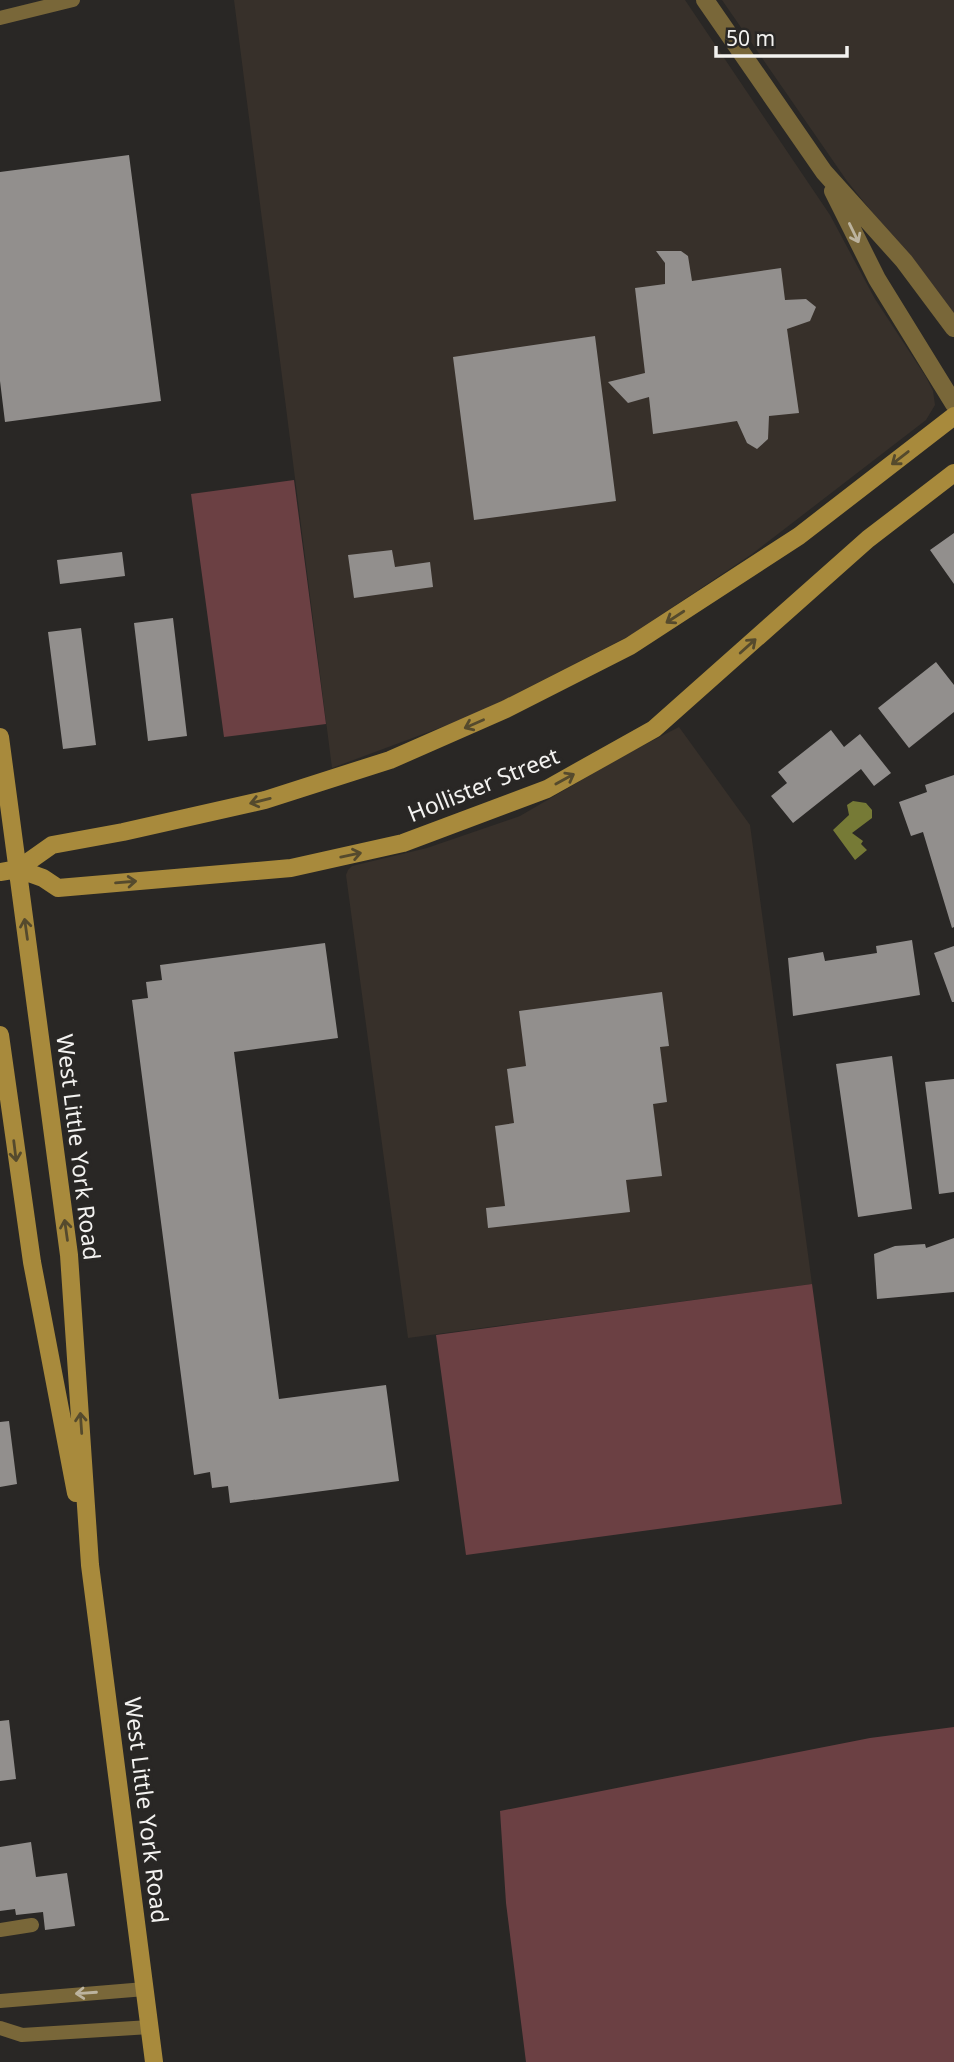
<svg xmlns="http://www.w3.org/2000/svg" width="954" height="2062" font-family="'Noto Sans',sans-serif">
  <rect width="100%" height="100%" fill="#292725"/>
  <!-- built -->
  <path fill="#37302a" d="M 234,0 L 685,0 L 830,215 L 875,299 L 926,377 L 933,391 L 935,405 L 926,420 L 752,554 L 631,635 L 477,714 L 332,768 Z
    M 722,0 L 954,0 L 954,314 L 847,181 Z
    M 679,727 L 750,825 L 812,1284 L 408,1338 L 346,875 L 348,870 L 352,866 L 427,848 L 520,816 L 621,757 Z"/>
  <!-- green -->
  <path fill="#6b4043" d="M 294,480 L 326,724 L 224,737 L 191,494 Z
    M 812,1284 L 842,1504 L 466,1555 L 436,1335 Z
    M 954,1727 L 954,2062 L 526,2062 L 506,1903 L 500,1811 L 870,1738 Z"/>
  <!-- water -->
  <path fill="#767a36" d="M 853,801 L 866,803 L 872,810 L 872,818 L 852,833 L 863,841 L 861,844 L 867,850 L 855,860 L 833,830 L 849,815 L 847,805 Z"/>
  <!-- building -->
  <path fill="#928f8d" d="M 129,155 L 161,401 L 5,422 L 0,381 L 0,172 Z
    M 656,251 L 681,251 L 688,256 L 692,281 L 781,268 L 785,300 L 806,299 L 816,307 L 810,321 L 787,329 L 799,413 L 769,416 L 768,439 L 757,449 L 747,443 L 737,421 L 653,434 L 649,397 L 628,403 L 608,382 L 645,373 L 635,288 L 665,284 L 665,263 Z
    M 595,336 L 616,501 L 474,520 L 453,357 Z
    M 954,533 L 954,584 L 930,550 Z
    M 392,550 L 395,567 L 430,562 L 433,587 L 354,598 L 348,555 Z
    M 122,552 L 125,576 L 60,584 L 57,560 Z
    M 173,618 L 187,736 L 148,741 L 134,623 Z
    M 81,628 L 96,745 L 63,749 L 48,632 Z
    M 936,662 L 954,685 L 954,712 L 909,748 L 878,708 Z
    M 831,730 L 844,747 L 860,734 L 891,773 L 874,786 L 861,769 L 793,823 L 771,796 L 787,783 L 778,772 Z
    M 954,775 L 954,927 L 952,928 L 923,832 L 911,836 L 899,802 L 927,792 L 925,785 Z
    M 912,940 L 920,995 L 793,1016 L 788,958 L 823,952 L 825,961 L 877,953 L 876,946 Z
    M 325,943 L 338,1038 L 234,1052 L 279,1399 L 386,1385 L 399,1481 L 230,1503 L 228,1486 L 212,1488 L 210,1472 L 194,1475 L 132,1000 L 148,998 L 146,982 L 162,980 L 160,965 Z
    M 954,946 L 954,1002 L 952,1002 L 934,953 Z
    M 662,992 L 669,1046 L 660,1047 L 667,1102 L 653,1104 L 662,1176 L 626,1180 L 630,1212 L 488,1228 L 486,1208 L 505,1206 L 495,1126 L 514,1123 L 507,1069 L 526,1066 L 519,1011 Z
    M 892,1056 L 912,1209 L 858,1217 L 836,1064 Z
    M 954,1079 L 954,1192 L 939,1194 L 925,1082 Z
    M 954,1238 L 954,1292 L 877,1299 L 874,1254 L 895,1246 L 925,1244 L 926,1248 Z
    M 9,1421 L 17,1484 L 0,1487 L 0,1422 Z
    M 9,1720 L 16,1779 L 0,1781 L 0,1721 Z
    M 31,1842 L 36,1877 L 67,1873 L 75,1926 L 45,1930 L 43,1912 L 16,1915 L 15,1909 L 0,1911 L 0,1847 Z"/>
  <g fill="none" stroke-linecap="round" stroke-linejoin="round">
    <!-- minor -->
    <path stroke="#796739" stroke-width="14" d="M 0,18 L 73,0
      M 0,1930 L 32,1925
      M 0,2001 L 145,1989
      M 0,2028 L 22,2035 L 150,2027"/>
    <!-- tertiary -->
    <path stroke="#796739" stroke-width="18" d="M 705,0 L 824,172 L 904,261 L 954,328
      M 833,191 L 877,279 L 954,404"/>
    <!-- secondary -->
    <path stroke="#a88a3c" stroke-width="18" d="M 0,737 L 69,1255 L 90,1565 L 154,2062
      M 18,869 L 43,878 L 58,888 L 291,868 L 403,843 L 547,789 L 654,729 L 868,539 L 954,473
      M 0,872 L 18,869 L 52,845 L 123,832 L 265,800 L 390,760 L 506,709 L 630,646 L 799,536 L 954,416
      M 0,1035 L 32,1262 L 76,1493"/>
  </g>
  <!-- one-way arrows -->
  <defs><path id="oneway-shaft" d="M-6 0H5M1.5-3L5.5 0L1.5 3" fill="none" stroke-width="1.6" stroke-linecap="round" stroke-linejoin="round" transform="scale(1.75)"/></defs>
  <g stroke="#bcb39e">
    <use href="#oneway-shaft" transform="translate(854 233) rotate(64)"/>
    <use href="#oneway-shaft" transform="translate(86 1993) rotate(176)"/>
  </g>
  <g stroke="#554a2d">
    <use href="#oneway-shaft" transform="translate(900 458) rotate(142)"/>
    <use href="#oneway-shaft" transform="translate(675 617) rotate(147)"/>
    <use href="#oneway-shaft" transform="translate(748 646) rotate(-42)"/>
    <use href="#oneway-shaft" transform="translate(474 724) rotate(156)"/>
    <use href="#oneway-shaft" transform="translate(565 779) rotate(-29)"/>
    <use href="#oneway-shaft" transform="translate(260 801) rotate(166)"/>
    <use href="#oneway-shaft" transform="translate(351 855) rotate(-12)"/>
    <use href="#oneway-shaft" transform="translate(126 882) rotate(-5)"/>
    <use href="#oneway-shaft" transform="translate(26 929) rotate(-98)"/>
    <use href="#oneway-shaft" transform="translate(15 1151) rotate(83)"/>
    <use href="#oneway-shaft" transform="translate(66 1230) rotate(-98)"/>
    <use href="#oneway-shaft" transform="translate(81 1423) rotate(-94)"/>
  </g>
  <g text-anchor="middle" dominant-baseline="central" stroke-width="7" stroke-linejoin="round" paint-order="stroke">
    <!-- street labels -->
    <g font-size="23" fill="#f3f2f0" stroke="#292725">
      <text transform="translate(483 784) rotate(-22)">Hollister Street</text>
      <text transform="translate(79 1147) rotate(83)">West Little York Road</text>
      <text transform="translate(147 1810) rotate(83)">West Little York Road</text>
    </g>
  </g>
  <!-- scale -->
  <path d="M716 46v10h131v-10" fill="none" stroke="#f3f2f0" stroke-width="3.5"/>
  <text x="726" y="46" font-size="21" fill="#f3f2f0" stroke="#292725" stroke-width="5" paint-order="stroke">50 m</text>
</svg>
